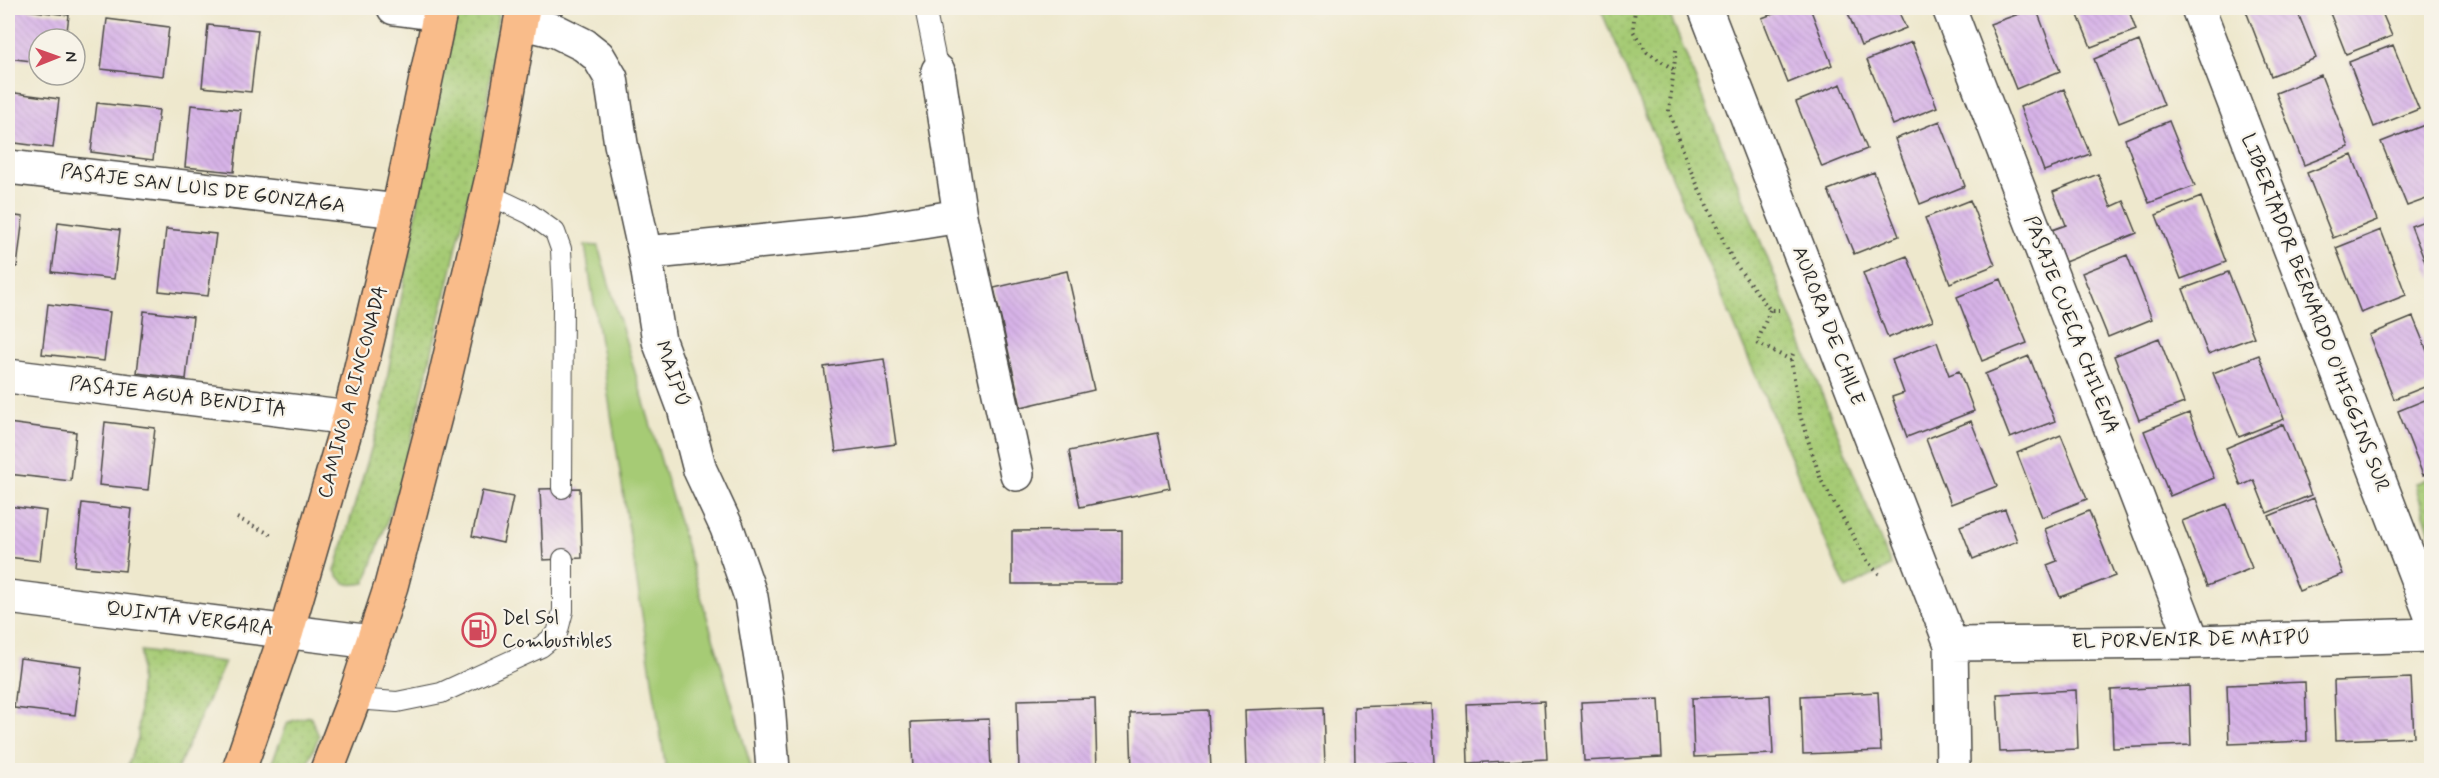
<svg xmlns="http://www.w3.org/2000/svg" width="2439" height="778" font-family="Mynerve,sans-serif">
  <defs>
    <pattern id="grass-dots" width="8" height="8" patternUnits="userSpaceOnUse" patternTransform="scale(1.5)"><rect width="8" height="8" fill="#a6cb75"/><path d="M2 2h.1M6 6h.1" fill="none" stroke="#8fae65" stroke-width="1.8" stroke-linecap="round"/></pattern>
    <pattern id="building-back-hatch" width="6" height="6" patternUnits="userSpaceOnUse" patternTransform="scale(1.5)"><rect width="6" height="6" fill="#d7b3e8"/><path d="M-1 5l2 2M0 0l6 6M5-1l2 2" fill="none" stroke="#b99ac7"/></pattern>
  </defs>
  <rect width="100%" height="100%" fill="#f7f3e8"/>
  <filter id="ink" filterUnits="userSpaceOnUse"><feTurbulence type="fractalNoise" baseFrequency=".0167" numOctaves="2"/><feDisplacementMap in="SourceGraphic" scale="12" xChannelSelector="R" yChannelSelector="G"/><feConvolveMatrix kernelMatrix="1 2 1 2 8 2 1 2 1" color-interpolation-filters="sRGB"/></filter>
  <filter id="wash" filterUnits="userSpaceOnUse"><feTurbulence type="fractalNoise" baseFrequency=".008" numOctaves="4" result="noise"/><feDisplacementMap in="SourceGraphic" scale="24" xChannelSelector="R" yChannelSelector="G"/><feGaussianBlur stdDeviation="1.35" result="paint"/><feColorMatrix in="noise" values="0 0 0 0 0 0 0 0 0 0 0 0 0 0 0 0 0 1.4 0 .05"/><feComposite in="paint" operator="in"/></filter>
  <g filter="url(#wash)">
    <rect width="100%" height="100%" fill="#eee8cd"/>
    <!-- grass -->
    <path fill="url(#grass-dots)" stroke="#687b50" stroke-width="1.5" d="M 457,8 L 499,8 L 482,140 L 401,483 L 365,583 C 350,586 343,586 335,571 L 380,419 L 423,175 Z
      M 1600,8 L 1667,8 L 1891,566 L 1846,589 Z
      M 2431,477 L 2431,537 L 2415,484 Z
      M 141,651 L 225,662 L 177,770 L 126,770 L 138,739 Z
      M 310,716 L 319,736 L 305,770 L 269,770 L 288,722 Z"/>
    <!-- park -->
    <path fill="#a6cb75" stroke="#687b50" stroke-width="1.5" d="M 585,245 L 598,246 L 752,770 L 666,770 Z"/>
    <g id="blocks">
      <!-- building -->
      <path fill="url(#building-back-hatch)" d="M 8,8 L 69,15 L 66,39 L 39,39 L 39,62 L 8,58 Z
        M 1789,8 L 1810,8 L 1832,65 L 1788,83 L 1762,18 Z
        M 1846,8 L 1897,8 L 1906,28 L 1861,46 Z
        M 2036,8 L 2060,71 L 2016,89 L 1990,24 Z
        M 2075,8 L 2128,8 L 2136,30 L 2091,47 Z
        M 2255,8 L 2296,8 L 2316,58 L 2271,76 L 2246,11 Z
        M 2328,8 L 2380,8 L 2392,36 L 2346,54 Z
        M 107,19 L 169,27 L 163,76 L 101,69 Z
        M 208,25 L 258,30 L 251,92 L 202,87 Z
        M 2139,41 L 2164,105 L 2119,123 L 2094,59 Z
        M 1912,42 L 1937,107 L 1893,125 L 1867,60 Z
        M 2393,45 L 2419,109 L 2374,127 L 2349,62 Z
        M 2321,75 L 2349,147 L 2304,165 L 2276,93 Z
        M 1841,84 L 1867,149 L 1822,167 L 1796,102 Z
        M 2064,89 L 2090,154 L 2044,171 L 2020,107 Z
        M 8,92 L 59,99 L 53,148 L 8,142 Z
        M 97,103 L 159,110 L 153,160 L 91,152 Z
        M 191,105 L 241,110 L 234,172 L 185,167 Z
        M 1940,121 L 1965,186 L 1920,204 L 1895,139 Z
        M 2169,121 L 2195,186 L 2149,203 L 2125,139 Z
        M 2427,124 L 2432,136 L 2432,197 L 2407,206 L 2381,142 Z
        M 2352,155 L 2377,220 L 2333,238 L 2307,173 Z
        M 1874,172 L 1899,236 L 1854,254 L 1828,190 Z
        M 2098,174 L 2111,207 L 2124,201 L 2137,233 L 2065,262 L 2052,230 L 2066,225 L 2053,192 Z
        M 2201,197 L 2226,262 L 2181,279 L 2156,215 Z
        M 1970,200 L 1995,265 L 1950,283 L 1925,218 Z
        M 8,215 L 23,217 L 17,267 L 8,266 Z
        M 2432,218 L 2432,277 L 2431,277 L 2411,226 Z
        M 58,222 L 120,230 L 114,279 L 52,272 Z
        M 166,229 L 216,234 L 208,296 L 159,291 Z
        M 2381,230 L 2406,295 L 2361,313 L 2336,248 Z
        M 2127,255 L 2152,319 L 2108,337 L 2082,273 Z
        M 1907,256 L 1933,320 L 1888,338 L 1863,273 Z
        M 1067,271 L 1094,390 L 1021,407 L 994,288 Z
        M 2228,272 L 2254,337 L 2208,354 L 2183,289 Z
        M 2001,279 L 2027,343 L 1982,361 L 1957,297 Z
        M 48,304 L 110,312 L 104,361 L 42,354 Z
        M 144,311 L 193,317 L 186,379 L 137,373 Z
        M 2413,317 L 2432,363 L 2432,384 L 2394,399 L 2369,335 Z
        M 2159,338 L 2184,403 L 2139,420 L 2114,356 Z
        M 1937,342 L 1949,375 L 1959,371 L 1974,411 L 1907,437 L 1892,397 L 1904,393 L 1892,360 Z
        M 2259,355 L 2284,419 L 2239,437 L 2213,373 Z
        M 2029,356 L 2055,421 L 2010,438 L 1985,374 Z
        M 884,359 L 896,444 L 836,452 L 824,367 Z
        M 2432,397 L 2432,472 L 2423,475 L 2398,411 Z
        M 2189,413 L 2214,478 L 2170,496 L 2144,431 Z
        M 1971,421 L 1997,486 L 1951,504 L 1926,439 Z
        M 105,422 L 155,428 L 148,490 L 99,485 Z
        M 8,423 L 76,432 L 71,481 L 8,474 Z
        M 2283,424 L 2311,495 L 2267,513 L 2254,480 L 2241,486 L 2226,448 Z
        M 1158,433 L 1170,488 L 1080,507 L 1069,451 Z
        M 2061,435 L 2087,499 L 2042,517 L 2017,453 Z
        M 580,488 L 582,558 L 543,560 L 540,489 Z
        M 482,491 L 513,497 L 503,543 L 472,536 Z
        M 2314,498 L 2343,574 L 2299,591 L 2269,516 Z
        M 82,503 L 132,509 L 125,571 L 75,566 Z
        M 2227,504 L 2252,568 L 2207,586 L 2182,521 Z
        M 8,506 L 46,511 L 40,561 L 8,557 Z
        M 2005,509 L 2017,541 L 1973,559 L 1960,526 Z
        M 2089,511 L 2115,576 L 2060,597 L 2047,565 L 2057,561 L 2045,529 Z
        M 1122,530 L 1122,584 L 1012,584 L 1012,531 Z
        M 20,658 L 81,666 L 75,715 L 14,708 Z
        M 2411,678 L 2414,737 L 2336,740 L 2334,681 Z
        M 2305,682 L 2307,741 L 2229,744 L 2227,685 Z
        M 2189,686 L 2191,745 L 2113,748 L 2111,690 Z
        M 2076,690 L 2078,749 L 2000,752 L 1997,694 Z
        M 1878,692 L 1881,751 L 1803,754 L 1801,696 Z
        M 1770,695 L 1773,754 L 1694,757 L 1692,698 Z
        M 1095,698 L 1097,770 L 1019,770 L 1017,700 Z
        M 1659,699 L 1662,757 L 1584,761 L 1581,702 Z
        M 1544,701 L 1547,759 L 1468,763 L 1466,704 Z
        M 1431,704 L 1434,763 L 1355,766 L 1354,707 Z
        M 1323,707 L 1325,766 L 1247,769 L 1245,710 Z
        M 1208,710 L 1211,769 L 1132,770 L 1130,713 Z
        M 989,719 L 991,770 L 913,770 L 911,722 Z"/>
    </g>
  </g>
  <g filter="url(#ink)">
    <use href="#blocks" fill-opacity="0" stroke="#484743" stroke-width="1.5"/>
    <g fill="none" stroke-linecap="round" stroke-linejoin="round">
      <defs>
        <path id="service" d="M 925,8 L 938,71
          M 488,194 L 530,214 L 555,232 L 561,249 L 563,296 L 562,488
          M 354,699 L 397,702 L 441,693 L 541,647 L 557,634 L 563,611 L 563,559"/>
        <path id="minor" d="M 394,8 L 440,14
          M 1705,8 L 1951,644 L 1953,770
          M 1949,8 L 2193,642
          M 2198,8 L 2432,618
          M 521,22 L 556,31 L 584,45 L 598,56 L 611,78 L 621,144 L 645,253 L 659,341 L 684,408 L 700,470 L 727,528 L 751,597 L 768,703 L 773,770
          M 938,71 L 960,216 L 1017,474
          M 8,167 L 398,211
          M 645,253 L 867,231 L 960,216
          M 8,376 L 349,418
          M 8,597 L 372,642
          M 1951,644 L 2193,642 L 2432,635"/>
        <path id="primary" d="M 239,770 L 287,631 L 349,418 L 398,211 L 441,8
          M 327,770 L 354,699 L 391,586 L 444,382 L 496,160 L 523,8"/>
      </defs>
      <!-- service casing -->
      <use href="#service" stroke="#484743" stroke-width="22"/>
      <!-- minor casing -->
      <use href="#minor" stroke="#484743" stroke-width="36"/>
      <!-- primary casing -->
      <use href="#primary" stroke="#484743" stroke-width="36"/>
      <!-- path -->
      <path stroke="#484743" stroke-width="4" stroke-dasharray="1.5 4.5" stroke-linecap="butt" d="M 1635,8 L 1633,31 L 1647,52 L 1673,69
        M 1676,50 L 1669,111 L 1689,167 L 1733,261 L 1770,310 L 1779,310
        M 1770,310 L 1757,343 L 1791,360
        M 1793,354 L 1791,360 L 1800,415 L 1821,480 L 1868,562 L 1879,574
        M 237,518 L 274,536"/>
      <!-- service -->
      <use href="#service" stroke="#fff" stroke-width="20"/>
      <!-- minor -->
      <use href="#minor" stroke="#fff" stroke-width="33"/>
      <!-- primary -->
      <use href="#primary" stroke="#f9bc8a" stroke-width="33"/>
    </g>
  </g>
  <!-- icons -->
  <defs>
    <symbol id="fuel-ring" viewBox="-11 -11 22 22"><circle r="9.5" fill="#f7f3e8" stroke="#d1495b" stroke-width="1.5"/><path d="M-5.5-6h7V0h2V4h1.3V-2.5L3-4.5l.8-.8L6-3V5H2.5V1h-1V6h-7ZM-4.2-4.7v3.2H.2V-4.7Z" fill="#d1495b"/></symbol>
  </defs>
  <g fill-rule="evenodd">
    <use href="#fuel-ring" x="460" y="611" width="38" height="38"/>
  </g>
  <g text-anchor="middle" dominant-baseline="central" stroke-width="4.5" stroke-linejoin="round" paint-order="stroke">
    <!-- street labels -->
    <g font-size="20" fill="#2b2b2b" stroke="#f7f3e8">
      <text transform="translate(203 189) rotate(7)">PASAJE SAN LUIS DE GONZAGA</text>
      <text transform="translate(2315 313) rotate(69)">LIBERTADOR BERNARDO O'HIGGINS SUR</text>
      <text transform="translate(2071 325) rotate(69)">PASAJE CUECA CHILENA</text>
      <text transform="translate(1828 326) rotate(69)">AURORA DE CHILE</text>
      <text transform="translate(672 374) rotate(71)">MAIPÚ</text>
      <text transform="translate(353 392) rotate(-75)">CAMINO A RINCONADA</text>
      <text transform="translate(178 397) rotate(7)">PASAJE AGUA BENDITA</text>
      <text transform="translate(190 619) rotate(7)">QUINTA VERGARA</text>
      <text transform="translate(2191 640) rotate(-1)">EL PORVENIR DE MAIPÚ</text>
    </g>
    <!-- poi labels -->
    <g font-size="20" fill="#2b2b2b" stroke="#f7f3e8" text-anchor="start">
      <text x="502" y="618">Del Sol<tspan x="502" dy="23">Combustibles</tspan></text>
    </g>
  </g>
  <!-- margin -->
  <rect width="2439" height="778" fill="none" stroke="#f7f3e8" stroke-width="30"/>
  <!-- north arrow -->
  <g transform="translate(57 57) rotate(89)"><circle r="28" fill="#f7f3e8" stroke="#a5a39c" stroke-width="1.5"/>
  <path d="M0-4.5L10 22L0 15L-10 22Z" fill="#d1495b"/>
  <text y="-9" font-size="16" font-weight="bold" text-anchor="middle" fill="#2b2b2b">N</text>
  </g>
</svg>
